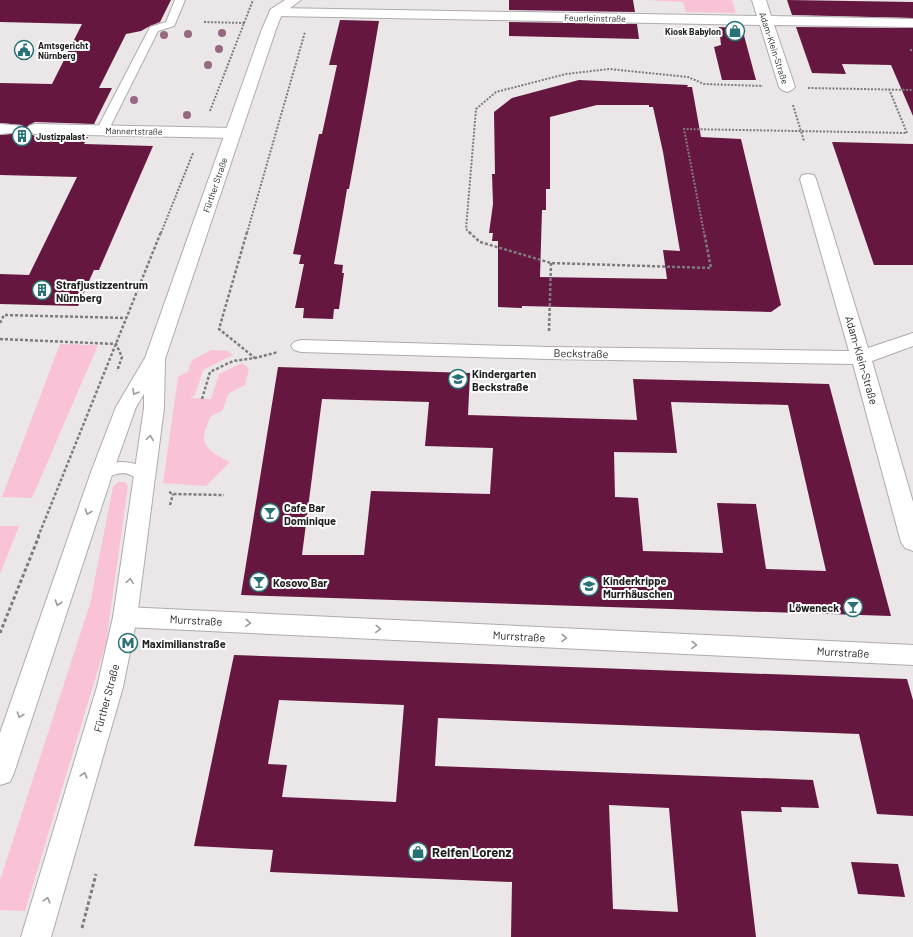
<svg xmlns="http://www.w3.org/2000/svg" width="913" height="937" font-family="Barlow,sans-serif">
  <rect width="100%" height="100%" fill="#ebe7e8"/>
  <!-- green -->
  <path fill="#f9c2d7" d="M 646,0 L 732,0 L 736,13 L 686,12 L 683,2 Z
    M 60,344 L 98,345 L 32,498 L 2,497 Z
    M 212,350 L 228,351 L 233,355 L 203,370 L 195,395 L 190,398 L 211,399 L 219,374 L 242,363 L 249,369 L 245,385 L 228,394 L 223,410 L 210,417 C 208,423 204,432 204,439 C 205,450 221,458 230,462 L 206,486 L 163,483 L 178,377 L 188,372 L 192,360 Z
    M 118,482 L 125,482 L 128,486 L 106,643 L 25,911 L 0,910 L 0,880 L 90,604 L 113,487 Z
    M 0,526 L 19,526 L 0,574 Z"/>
  <!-- building -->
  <path fill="#66173f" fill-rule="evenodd" d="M 0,0 L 171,0 L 160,22 L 150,26 L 141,31 L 126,34 L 99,88 L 112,88 L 94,124 L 35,122 L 29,125 L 26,128 L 28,133 L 35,136 L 88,137 L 84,144 L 153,146 L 99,270 L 94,270 L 78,306 L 0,304 L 0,274 L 29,275 L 77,177 L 0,175 L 0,135 L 22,133 L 25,130 L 22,125 L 0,123 L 0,83 L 52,84 L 82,24 L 0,22 Z
    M 509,0 L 633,0 L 635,12 L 509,10 Z
    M 787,0 L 913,2 L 913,18 L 792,15 Z
    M 340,20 L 379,21 L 367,91 L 349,189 L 347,189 L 344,207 L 334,264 L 343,265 L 342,273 L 344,273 L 339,309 L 334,309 L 333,319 L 303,318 L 304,308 L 295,308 L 304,264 L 299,264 L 301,255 L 293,254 L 319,134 L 322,134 L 337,65 L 329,65 Z
    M 509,22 L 637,24 L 639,39 L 509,36 Z
    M 719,27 L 742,28 L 756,80 L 722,80 L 714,47 L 721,45 Z
    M 796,27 L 913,28 L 913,116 L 891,65 L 842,64 L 846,74 L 812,73 Z
    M 579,80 L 688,85 L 687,87 L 692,87 L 701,137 L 741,139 L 781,305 L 771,312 L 522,306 L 522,308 L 498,307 L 498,241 L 492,241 L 493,233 L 489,233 L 493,204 L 492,174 L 495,174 L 494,112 L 512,98 ZM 597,105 L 649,105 L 649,107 L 653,107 L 663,152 L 680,251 L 663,250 L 667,279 L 540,277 L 542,210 L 546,210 L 546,189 L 550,189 L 550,117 Z
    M 832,142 L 913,144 L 913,265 L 874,265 Z
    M 278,367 L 470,373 L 468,415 L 637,420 L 633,379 L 829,384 L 891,616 L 241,595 ZM 322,399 L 429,402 L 425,446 L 493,448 L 490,494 L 371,491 L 364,555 L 302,555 ZM 671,402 L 788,405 L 826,571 L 766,569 L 756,504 L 717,503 L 723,553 L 643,551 L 638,498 L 615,497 L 614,452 L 677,453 Z
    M 234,655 L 907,679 L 913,700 L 913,816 L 877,814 L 859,734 L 438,718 L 435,766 L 813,780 L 819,808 L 781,807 L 782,812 L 741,811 L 756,937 L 511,937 L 512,882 L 270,872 L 273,850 L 194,846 ZM 279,700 L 404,705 L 396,802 L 282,797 L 287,765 L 268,764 ZM 609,805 L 669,808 L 678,912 L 613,909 Z
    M 851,862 L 898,864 L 905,897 L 858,894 Z"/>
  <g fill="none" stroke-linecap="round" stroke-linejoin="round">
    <defs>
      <path id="service" d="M 175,0 L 185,0 L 175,24 L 174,26 L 158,31 L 108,131 L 106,133 L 98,133 L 96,131 L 149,29 L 150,27 L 166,22 Z
        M 119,462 C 131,462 147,465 153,476 L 151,480 L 145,482 C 138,480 132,474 124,473 C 115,473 106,479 96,476 L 94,472 L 96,468 Z"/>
      <path id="minor" d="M 752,0 L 766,0 L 771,16 L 913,19 L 913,27 L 774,25 L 795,87 L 792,90 L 787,92 L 782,90 L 779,87 L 760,25 L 276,16 L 271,15 L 269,12 L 271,9 L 276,8 L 757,16 Z
        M 0,124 L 22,126 L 24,129 L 22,132 L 0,134 Z
        M 35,124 L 233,128 L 239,130 L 241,133 L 239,136 L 233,138 L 35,134 L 29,132 L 27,129 L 29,126 Z
        M 808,174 L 814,175 L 816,179 L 868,348 L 913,333 L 913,346 L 872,361 L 913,502 L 913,551 L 905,548 L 901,542 L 853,364 L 548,359 L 301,352 L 294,350 L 291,346 L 294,342 L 301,340 L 548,347 L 849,351 L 800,179 L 802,175 Z
        M 125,607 L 913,645 L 913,665 L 125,627 L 116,624 L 113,617 L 116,610 Z"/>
      <path id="secondary" d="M 285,0 L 301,0 L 282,14 L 276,29 L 165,359 L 164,408 L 137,617 L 123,687 L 51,937 L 21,937 L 97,687 L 113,617 L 144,408 L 144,394 L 136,407 L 113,472 L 14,773 L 10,782 L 0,785 L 0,733 L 91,472 L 116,407 L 145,358 L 262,29 L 271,9 Z"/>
    </defs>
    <!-- service casing -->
    <use href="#service" stroke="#afabac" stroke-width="2"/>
    <!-- minor casing -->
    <use href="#minor" stroke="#afabac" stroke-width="2"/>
    <!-- secondary casing -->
    <use href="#secondary" stroke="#afabac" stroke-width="2"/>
    <!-- path-far2 -->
    <path stroke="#7e7c7c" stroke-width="2" stroke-dasharray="2 1.5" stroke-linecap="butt" d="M 204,22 L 245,23
      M 910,50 L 913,50
      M 808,88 L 913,90
      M 793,105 L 804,141
      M 210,111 L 253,0
      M 161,233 L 193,153
      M 247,233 L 305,32
      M 470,233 L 466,229 L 476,109 L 496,92 L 566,74 L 609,69 L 688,77 L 704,84 L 763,86
      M 704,233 L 684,129 L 907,133 L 889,89"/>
    <!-- path-far1 -->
    <path stroke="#7e7c7c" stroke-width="2.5" stroke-dasharray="3 2" stroke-linecap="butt" d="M 247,232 L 219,329 L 255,358
      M 469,232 L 480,242 L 551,263 L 711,268 L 704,232
      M 0,323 L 4,315 L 126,318
      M 549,331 L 551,263
      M 0,339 L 116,344 L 122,357 L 117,371
      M 202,399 L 210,372 L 233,361 L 255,358 L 278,352
      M 169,492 L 173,494 L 224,495
      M 170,505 L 173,494
      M 38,537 L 161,232"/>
    <!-- path -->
    <path stroke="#7e7c7c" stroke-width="3" stroke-dasharray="3.5 2.5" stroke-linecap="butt" d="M 0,633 L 39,536
      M 82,928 L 96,874"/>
    <!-- service -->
    <use href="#service" fill="#fff" fill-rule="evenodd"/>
    <!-- minor -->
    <use href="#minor" fill="#fff" fill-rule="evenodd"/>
    <!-- secondary -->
    <use href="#secondary" fill="#fff" fill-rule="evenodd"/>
  </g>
  <!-- trees -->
  <g fill="#966882">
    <circle cx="222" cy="33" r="4"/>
    <circle cx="188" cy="34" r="4"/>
    <circle cx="164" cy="35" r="4"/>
    <circle cx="219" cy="49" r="4"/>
    <circle cx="208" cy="65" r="4"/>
    <circle cx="134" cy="100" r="4"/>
    <circle cx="187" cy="115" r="4"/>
  </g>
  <!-- one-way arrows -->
  <defs><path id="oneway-chevron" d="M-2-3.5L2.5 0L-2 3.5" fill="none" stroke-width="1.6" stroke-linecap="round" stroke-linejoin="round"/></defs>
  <g stroke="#9a9a9a">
    <use href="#oneway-chevron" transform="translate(135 392) rotate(120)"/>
    <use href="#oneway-chevron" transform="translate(150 438) rotate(-82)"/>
    <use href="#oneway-chevron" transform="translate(88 512) rotate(109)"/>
    <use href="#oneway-chevron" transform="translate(130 581) rotate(-82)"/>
    <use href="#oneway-chevron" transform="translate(58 603) rotate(109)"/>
    <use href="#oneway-chevron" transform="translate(248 623) rotate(3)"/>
    <use href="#oneway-chevron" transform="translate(378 629) rotate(3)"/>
    <use href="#oneway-chevron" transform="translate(564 638) rotate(3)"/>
    <use href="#oneway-chevron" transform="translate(694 645) rotate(3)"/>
    <use href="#oneway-chevron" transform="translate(20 715) rotate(109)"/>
    <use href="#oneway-chevron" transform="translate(84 775) rotate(-74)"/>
    <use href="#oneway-chevron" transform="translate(47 900) rotate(-74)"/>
  </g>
  <!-- icons -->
  <defs>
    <symbol id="shop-ring" viewBox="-11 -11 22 22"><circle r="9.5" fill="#fff" stroke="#277276" stroke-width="1.5"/><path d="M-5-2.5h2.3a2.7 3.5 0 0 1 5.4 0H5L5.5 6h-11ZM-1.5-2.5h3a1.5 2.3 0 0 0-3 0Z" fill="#277276"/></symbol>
    <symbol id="civic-ring" viewBox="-11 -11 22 22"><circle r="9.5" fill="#fff" stroke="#277276" stroke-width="1.5"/><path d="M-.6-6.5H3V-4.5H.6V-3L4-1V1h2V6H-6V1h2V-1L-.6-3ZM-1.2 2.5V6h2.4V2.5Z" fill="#277276"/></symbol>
    <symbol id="building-ring" viewBox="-11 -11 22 22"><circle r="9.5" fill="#fff" stroke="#277276" stroke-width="1.5"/><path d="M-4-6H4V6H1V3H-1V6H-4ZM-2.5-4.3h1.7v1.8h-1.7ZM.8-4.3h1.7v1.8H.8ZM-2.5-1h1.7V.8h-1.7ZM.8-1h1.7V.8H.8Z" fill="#277276"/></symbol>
    <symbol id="school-ring" viewBox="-11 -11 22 22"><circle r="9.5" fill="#fff" stroke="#277276" stroke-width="1.5"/><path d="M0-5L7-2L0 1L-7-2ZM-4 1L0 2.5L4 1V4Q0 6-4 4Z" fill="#277276"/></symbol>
    <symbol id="bar-ring" viewBox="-11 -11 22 22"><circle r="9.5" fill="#fff" stroke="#277276" stroke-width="1.5"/><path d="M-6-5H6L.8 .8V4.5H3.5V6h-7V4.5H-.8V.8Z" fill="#277276"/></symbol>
    <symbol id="metro-ring" viewBox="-11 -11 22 22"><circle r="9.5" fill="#fff" stroke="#277276" stroke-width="1.5"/><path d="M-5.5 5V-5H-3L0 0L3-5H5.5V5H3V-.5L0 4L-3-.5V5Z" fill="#277276"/></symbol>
  </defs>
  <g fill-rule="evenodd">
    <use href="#shop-ring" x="724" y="20" width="22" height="22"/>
    <use href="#civic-ring" x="13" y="39" width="22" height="22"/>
    <use href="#building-ring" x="11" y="125" width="22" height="22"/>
    <use href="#building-ring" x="31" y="279" width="22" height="22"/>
    <use href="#school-ring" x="447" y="368" width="22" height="22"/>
    <use href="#bar-ring" x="259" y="502" width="22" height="22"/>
    <use href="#bar-ring" x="248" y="571" width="22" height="22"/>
    <use href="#school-ring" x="578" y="575" width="22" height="22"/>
    <use href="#bar-ring" x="842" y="596" width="22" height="22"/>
    <use href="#metro-ring" x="117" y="632" width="22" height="22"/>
    <use href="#shop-ring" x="407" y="841" width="22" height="22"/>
  </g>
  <g text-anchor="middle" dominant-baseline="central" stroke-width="4" stroke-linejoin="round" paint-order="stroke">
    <!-- far-street labels -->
    <g font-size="9" fill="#1f1e1e" stroke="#fff">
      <text transform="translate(595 18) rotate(1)">Feuerleinstraße</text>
      <text transform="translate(774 48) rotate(72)">Adam-Klein-Straße</text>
      <text transform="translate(134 131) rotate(1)">Mannertstraße</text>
      <text transform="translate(215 185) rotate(-71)">Fürther Straße</text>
    </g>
    <!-- far-poi labels -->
    <g font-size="9" font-weight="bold" fill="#1f1e1e" stroke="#fff" text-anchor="start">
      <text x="721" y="31" text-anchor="end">Kiosk Babylon</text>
      <text x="38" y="45">Amtsgericht<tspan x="38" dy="10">Nürnberg</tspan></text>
      <text x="36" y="136">Justizpalast</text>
    </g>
    <!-- poi labels -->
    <g font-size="11" font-weight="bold" fill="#1f1e1e" stroke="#fff" text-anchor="start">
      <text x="56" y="284">Strafjustizzentrum<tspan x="56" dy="13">Nürnberg</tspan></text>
      <text x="472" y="373">Kindergarten<tspan x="472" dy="13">Beckstraße</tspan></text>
      <text x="284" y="507">Cafe Bar<tspan x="284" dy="13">Dominique</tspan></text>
      <text x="603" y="580">Kinderkrippe<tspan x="603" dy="13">Murrhäuschen</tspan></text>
      <text x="273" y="582">Kosovo Bar</text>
      <text x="839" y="607" text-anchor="end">Löweneck</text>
      <text x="142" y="643">Maximilianstraße</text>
    </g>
    <!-- street labels -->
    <g font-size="11" fill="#1f1e1e" stroke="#fff">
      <text transform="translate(581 353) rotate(1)">Beckstraße</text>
      <text transform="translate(862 360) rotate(74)">Adam-Klein-Straße</text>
      <text transform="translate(196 620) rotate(3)">Murrstraße</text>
      <text transform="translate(519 636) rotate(3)">Murrstraße</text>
      <text transform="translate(843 652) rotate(3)">Murrstraße</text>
      <text transform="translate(106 698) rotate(-75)">Fürther Straße</text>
    </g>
    <!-- near-poi labels -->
    <g font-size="13" font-weight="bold" fill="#1f1e1e" stroke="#fff" text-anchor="start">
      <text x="432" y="852">Reifen Lorenz</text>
    </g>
  </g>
</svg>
